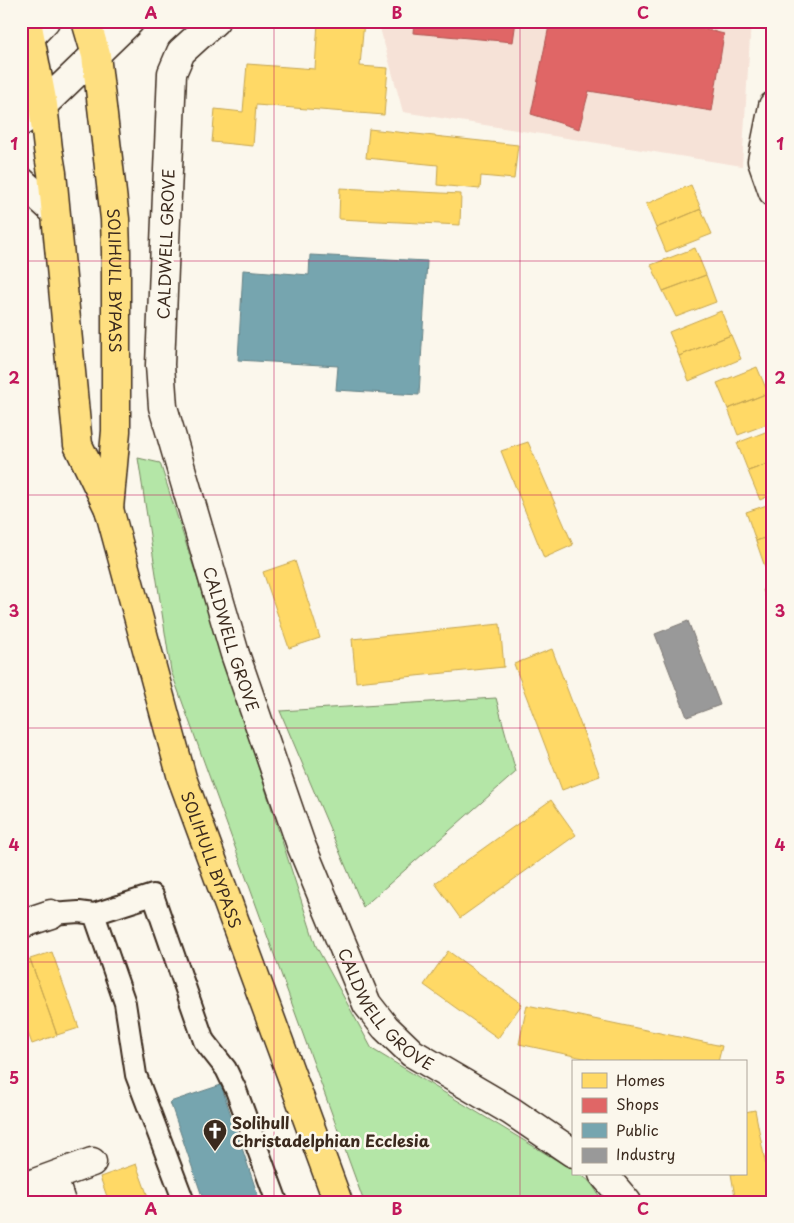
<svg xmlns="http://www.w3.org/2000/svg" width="794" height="1223" font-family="'Playpen Sans',sans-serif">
  <rect width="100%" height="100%" fill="#fbf7ec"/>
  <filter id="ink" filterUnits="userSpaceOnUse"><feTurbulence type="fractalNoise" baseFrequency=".02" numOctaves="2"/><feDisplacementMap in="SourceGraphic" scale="10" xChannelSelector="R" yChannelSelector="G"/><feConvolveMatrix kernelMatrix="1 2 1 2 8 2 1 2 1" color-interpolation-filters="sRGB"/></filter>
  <g filter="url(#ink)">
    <!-- built -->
    <path fill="#f6e2d7" d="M 378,21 L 751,21 L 742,166 L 403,112 Z"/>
    <!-- green -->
    <path fill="#b4e6a7" stroke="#788862" d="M 138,458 L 160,463 L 316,946 L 372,1049 L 573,1170 L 573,1174 C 589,1174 595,1190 603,1202 L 364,1202 L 171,671 Z
      M 496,698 L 516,772 L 363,907 L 280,711 Z"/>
    <!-- homes -->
    <path fill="#ffd966" stroke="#c4a450" d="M 318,21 L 364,21 L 360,66 L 388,68 L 384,115 L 256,105 L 253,146 L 212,142 L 215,109 L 243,112 L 247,64 L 315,69 Z
      M 369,129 L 518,145 L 514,179 L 481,176 L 480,189 L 437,185 L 438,165 L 366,158 Z
      M 691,185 L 701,209 L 656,228 L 646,204 Z
      M 340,188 L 461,194 L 460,225 L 339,219 Z
      M 701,209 L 712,234 L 666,252 L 656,228 Z
      M 695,248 L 706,275 L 663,291 L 651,265 Z
      M 706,275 L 716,302 L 676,317 L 663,291 Z
      M 721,311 L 731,335 L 679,356 L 669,332 Z
      M 731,335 L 741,359 L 689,381 L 679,356 Z
      M 757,367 L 768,393 L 728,409 L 717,383 Z
      M 768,393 L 773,406 L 773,422 L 738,435 L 728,409 Z
      M 773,429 L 773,462 L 748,471 L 737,443 Z
      M 528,442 L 573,545 L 544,558 L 501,451 Z
      M 773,462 L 773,494 L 760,500 L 748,471 Z
      M 773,503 L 773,535 L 756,541 L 746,512 Z
      M 773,535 L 773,567 L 766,570 L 756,541 Z
      M 295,561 L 320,638 L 289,648 L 263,572 Z
      M 773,586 L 773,616 L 763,590 Z
      M 500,624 L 504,667 L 356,682 L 352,639 Z
      M 552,649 L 600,776 L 562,790 L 514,664 Z
      M 551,800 L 576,835 L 460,918 L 435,883 Z
      M 448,951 L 522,1004 L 498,1038 L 424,985 Z
      M 52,952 L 79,1028 L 57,1035 L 30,959 Z
      M 30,959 L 57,1035 L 32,1044 L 21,1014 L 21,962 Z
      M 527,1005 L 722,1046 L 718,1062 L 602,1062 L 519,1044 Z
      M 21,1033 L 26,1047 L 21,1049 Z
      M 755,1110 L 773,1202 L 736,1202 L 731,1174 L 745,1174 L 745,1112 Z
      M 136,1164 L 150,1202 L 109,1202 L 100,1177 Z"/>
    <!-- shops -->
    <path fill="#e06666" stroke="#ae5450" d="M 414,21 L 516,21 L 513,42 L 413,33 Z
      M 550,21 L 672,21 L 724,34 L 712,111 L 589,91 L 579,129 L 531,114 Z"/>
    <!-- public -->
    <path fill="#76a5af" stroke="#648084" d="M 310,255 L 427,261 L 419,395 L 336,390 L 338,366 L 238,360 L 243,270 L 309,275 Z
      M 221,1085 L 260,1202 L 204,1202 L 170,1102 Z"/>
    <!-- industry -->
    <path fill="#999" stroke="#7d7874" d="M 688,621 L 720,705 L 687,717 L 655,634 Z"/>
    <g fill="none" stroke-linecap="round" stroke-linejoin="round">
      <defs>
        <path id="service" d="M 51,914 L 79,912 L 94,914 L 153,895 L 204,1041 L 226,1069 L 236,1090 L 277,1202
          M 94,914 L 125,1003 L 136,1075 L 184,1202"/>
        <g id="minor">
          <path id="s1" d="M 215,21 L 181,52 L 172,73 L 160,365 L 163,407 L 235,654 L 301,845 L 367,1004 L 385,1027 L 412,1053 L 511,1111 L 573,1153"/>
          <path d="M 773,106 L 762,161 L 773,192"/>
          <path d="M 21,924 L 51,914"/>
          <path d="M 603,1174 L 627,1202"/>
          <path d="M 53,1178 L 61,1202"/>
          <path d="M 21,1188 L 92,1162"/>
        </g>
        <path id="secondary" d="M 21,46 L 45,21
          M 21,122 L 43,105 L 130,21
          M 21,181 L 55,212"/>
        <g id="trunk">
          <path id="s2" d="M 27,21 L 43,105 L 48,149 L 52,173 L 78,445 L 109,509 L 182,778 L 338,1202"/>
          <path id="s3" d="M 86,21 L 96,55 L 115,219 L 116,252 L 116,431 L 109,509"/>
        </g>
      </defs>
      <!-- service casing -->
      <use href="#service" stroke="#3b2a1e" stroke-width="24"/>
      <!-- minor casing -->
      <use href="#minor" stroke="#3b2a1e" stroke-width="31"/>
      <!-- secondary casing -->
      <use href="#secondary" stroke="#3b2a1e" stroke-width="31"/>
      <!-- trunk casing -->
      <use href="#trunk" stroke="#3b2a1e" stroke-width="31"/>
      <!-- service -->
      <use href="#service" stroke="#fbf7ec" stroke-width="20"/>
      <!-- minor -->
      <use href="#minor" stroke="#fbf7ec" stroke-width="28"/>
      <!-- secondary -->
      <use href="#secondary" stroke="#fbf7ec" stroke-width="28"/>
      <!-- trunk -->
      <use href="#trunk" stroke="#fedf80" stroke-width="28"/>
    </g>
  </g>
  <!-- grid -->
  <path fill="none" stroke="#c2185b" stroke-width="1" stroke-opacity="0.55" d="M 274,21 L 274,1202M 520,21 L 520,1202M 21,261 L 773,261M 21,495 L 773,495M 21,728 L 773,728M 21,962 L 773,962"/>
  <!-- icons -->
  <defs>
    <symbol id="church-pin" viewBox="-11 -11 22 30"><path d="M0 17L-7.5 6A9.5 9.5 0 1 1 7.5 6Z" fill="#3b2a1e" stroke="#fbf7ec"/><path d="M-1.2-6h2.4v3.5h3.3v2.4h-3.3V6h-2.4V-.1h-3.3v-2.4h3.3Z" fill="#fff"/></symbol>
  </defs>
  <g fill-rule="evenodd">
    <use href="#church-pin" x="201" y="1117" width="28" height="38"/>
  </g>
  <g text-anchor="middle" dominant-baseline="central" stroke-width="5" stroke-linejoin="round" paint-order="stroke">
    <!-- street labels -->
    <g font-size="16" fill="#3b2a1e" stroke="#fbf7ec">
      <text transform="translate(165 244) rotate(-88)">CALDWELL GROVE</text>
      <text stroke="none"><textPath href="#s3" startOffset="262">SOLIHULL BYPASS</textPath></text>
      <text stroke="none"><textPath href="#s1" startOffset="645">CALDWELL GROVE</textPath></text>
      <text stroke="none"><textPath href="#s2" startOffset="864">SOLIHULL BYPASS</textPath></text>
      <text stroke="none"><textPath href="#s1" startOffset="1050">CALDWELL GROVE</textPath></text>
    </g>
    <!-- poi labels -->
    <g font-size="16" font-weight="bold" fill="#3b2a1e" stroke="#fbf7ec" text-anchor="start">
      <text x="232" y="1122">Solihull<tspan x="232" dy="18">Christadelphian Ecclesia</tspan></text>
    </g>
  </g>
  <!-- margin -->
  <rect width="794" height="1223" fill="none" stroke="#fbf7ec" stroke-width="55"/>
  <!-- legend -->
  <rect x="572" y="1060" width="175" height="115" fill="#fbf7ec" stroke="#aea59a"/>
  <rect x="582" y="1073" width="25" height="15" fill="#ffd966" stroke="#aea59a"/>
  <text x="616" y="1086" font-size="15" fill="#3b2a1e">Homes</text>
  <rect x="582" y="1098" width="25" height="15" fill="#e06666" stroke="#aea59a"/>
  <text x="616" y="1110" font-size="15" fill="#3b2a1e">Shops</text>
  <rect x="582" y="1123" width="25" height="15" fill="#76a5af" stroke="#aea59a"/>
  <text x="616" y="1136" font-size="15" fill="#3b2a1e">Public</text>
  <rect x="582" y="1148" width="25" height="15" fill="#999999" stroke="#aea59a"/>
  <text x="616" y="1160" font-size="15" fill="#3b2a1e">Industry</text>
  <rect x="28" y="28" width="738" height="1168" fill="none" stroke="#c2185b" stroke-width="2"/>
  <g font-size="16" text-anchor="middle" font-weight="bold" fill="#c2185b">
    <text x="151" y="19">A</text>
    <text x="397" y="19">B</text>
    <text x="643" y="19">C</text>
    <text x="14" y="150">1</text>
    <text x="780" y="150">1</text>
    <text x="14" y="384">2</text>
    <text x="780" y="384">2</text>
    <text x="14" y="617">3</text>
    <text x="780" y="617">3</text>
    <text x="14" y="851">4</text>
    <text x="780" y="851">4</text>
    <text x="14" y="1084">5</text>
    <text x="780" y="1084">5</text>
    <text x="151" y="1215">A</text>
    <text x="397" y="1215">B</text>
    <text x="643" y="1215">C</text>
  </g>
</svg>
